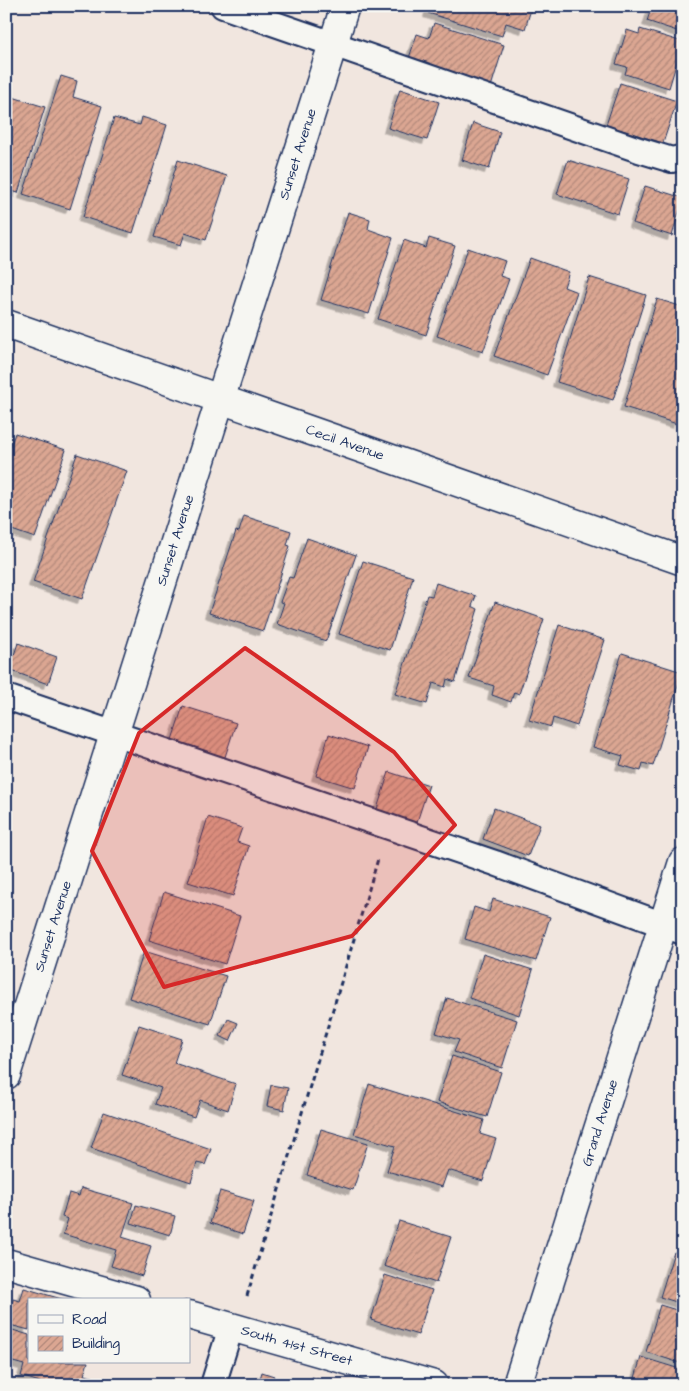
<svg xmlns="http://www.w3.org/2000/svg" width="689" height="1391" font-family="'Architects Daughter',sans-serif">
  <defs>
    <pattern id="building-hatch" width="6" height="6" patternUnits="userSpaceOnUse" patternTransform="scale(1.25)"><rect width="6" height="6" fill="#dba692"/><path d="M-1 1l2-2M0 6l6-6M5 7l2-2" fill="none" stroke="#b1887a"/></pattern>
    <filter id="shadow"><feDropShadow dx="-4.5" dy="4.5" stdDeviation="0" flood-color="#0004"/></filter>
  </defs>
  <rect width="100%" height="100%" fill="#f1e6df"/>
  <filter id="ink" filterUnits="userSpaceOnUse"><feTurbulence type="fractalNoise" baseFrequency=".02" numOctaves="2"/><feDisplacementMap in="SourceGraphic" scale="10" xChannelSelector="R" yChannelSelector="G"/><feConvolveMatrix kernelMatrix="1 2 1 2 8 2 1 2 1" color-interpolation-filters="sRGB"/></filter>
  <g filter="url(#ink)">
    <!-- building -->
    <path fill="url(#building-hatch)" stroke="#1b2f5e" filter="url(#shadow)" d="M 430,6 L 532,6 L 525,29 L 506,23 L 502,36 L 428,13 Z
      M 652,6 L 683,6 L 683,33 L 647,21 Z
      M 434,23 L 504,45 L 490,90 L 407,64 L 417,34 L 429,38 Z
      M 640,29 L 683,42 L 669,88 L 625,74 L 627,67 L 616,64 L 627,30 L 639,34 Z
      M 61,76 L 77,81 L 73,97 L 102,106 L 70,209 L 23,194 Z
      M 620,83 L 677,101 L 663,143 L 606,125 Z
      M 400,89 L 439,102 L 427,140 L 388,128 Z
      M 6,95 L 45,107 L 18,193 L 6,189 Z
      M 142,117 L 167,125 L 133,233 L 83,217 L 114,118 L 140,125 Z
      M 473,123 L 500,132 L 489,169 L 462,160 Z
      M 178,160 L 227,176 L 206,240 L 185,233 L 181,245 L 154,237 Z
      M 568,160 L 629,179 L 618,214 L 557,194 Z
      M 645,186 L 683,198 L 672,236 L 633,223 Z
      M 348,212 L 370,219 L 368,229 L 393,238 L 369,314 L 321,300 Z
      M 429,238 L 455,246 L 426,335 L 378,319 L 404,240 L 426,248 Z
      M 468,248 L 505,261 L 500,276 L 509,279 L 483,352 L 437,336 Z
      M 530,258 L 569,272 L 564,287 L 577,292 L 547,375 L 494,356 Z
      M 589,277 L 646,295 L 613,400 L 557,382 Z
      M 657,299 L 683,307 L 683,404 L 677,424 L 624,407 Z
      M 15,433 L 66,450 L 35,538 L 6,528 L 6,459 Z
      M 77,454 L 127,471 L 82,599 L 33,582 Z
      M 244,516 L 291,531 L 287,545 L 290,546 L 263,631 L 209,613 L 236,531 L 239,532 Z
      M 307,538 L 356,555 L 326,641 L 277,624 L 284,603 L 280,602 L 289,577 L 293,578 Z
      M 363,561 L 413,577 L 390,650 L 339,634 Z
      M 436,583 L 476,596 L 472,606 L 478,609 L 455,682 L 447,679 L 445,687 L 433,683 L 427,704 L 395,694 L 427,595 L 432,596 Z
      M 495,602 L 544,619 L 519,694 L 514,692 L 511,702 L 492,695 L 494,686 L 469,678 Z
      M 559,625 L 605,640 L 577,726 L 553,718 L 551,727 L 529,720 Z
      M 18,643 L 57,657 L 48,684 L 9,670 Z
      M 622,653 L 682,672 L 653,766 L 643,763 L 641,771 L 620,765 L 623,756 L 593,747 Z
      M 183,706 L 236,723 L 224,760 L 171,743 Z
      M 329,734 L 368,747 L 355,788 L 316,776 Z
      M 389,772 L 429,785 L 415,828 L 375,815 Z
      M 494,808 L 540,825 L 528,856 L 483,839 Z
      M 208,817 L 242,828 L 237,842 L 249,846 L 233,896 L 188,882 Z
      M 164,892 L 240,916 L 225,964 L 149,940 Z
      M 493,899 L 550,917 L 536,961 L 465,939 L 474,907 L 489,912 Z
      M 144,951 L 226,976 L 210,1024 L 129,998 Z
      M 483,954 L 533,970 L 519,1015 L 469,998 Z
      M 447,998 L 517,1020 L 502,1068 L 454,1052 L 459,1040 L 436,1033 Z
      M 228,1019 L 238,1023 L 230,1041 L 220,1036 Z
      M 139,1025 L 182,1039 L 174,1063 L 236,1084 L 228,1110 L 200,1100 L 194,1117 L 155,1104 L 161,1088 L 122,1075 Z
      M 452,1056 L 501,1072 L 487,1117 L 437,1102 Z
      M 369,1084 L 484,1120 L 480,1134 L 496,1139 L 483,1181 L 448,1170 L 442,1187 L 387,1171 L 395,1146 L 354,1134 Z
      M 271,1085 L 288,1088 L 284,1110 L 267,1106 Z
      M 104,1112 L 211,1149 L 205,1165 L 197,1163 L 191,1182 L 91,1148 Z
      M 321,1129 L 368,1143 L 353,1190 L 307,1175 Z
      M 81,1188 L 133,1203 L 122,1237 L 151,1246 L 142,1276 L 111,1266 L 116,1250 L 63,1234 L 68,1219 L 62,1217 L 69,1193 L 79,1196 Z
      M 220,1191 L 254,1201 L 243,1234 L 210,1223 Z
      M 136,1205 L 175,1216 L 170,1235 L 131,1223 Z
      M 399,1221 L 451,1237 L 436,1283 L 384,1266 Z
      M 674,1252 L 683,1254 L 683,1304 L 660,1297 Z
      M 385,1275 L 432,1290 L 418,1335 L 371,1320 Z
      M 24,1288 L 65,1300 L 29,1300 L 29,1330 L 6,1324 L 13,1299 L 20,1301 Z
      M 660,1305 L 683,1312 L 683,1364 L 646,1352 Z
      M 6,1328 L 29,1335 L 29,1362 L 88,1362 L 84,1375 L 93,1377 L 90,1385 L 49,1385 L 21,1376 L 24,1365 L 6,1360 Z
      M 641,1357 L 683,1370 L 683,1385 L 633,1385 Z
      M 262,1372 L 274,1376 L 271,1385 L 258,1385 Z
      M 312,1377 L 340,1385 L 310,1385 Z
      M 10,1380 L 27,1385 L 9,1385 Z"/>
    <g fill="none" stroke-linecap="round" stroke-linejoin="round">
      <defs>
        <path id="lane" d="M 223,6 L 639,150 L 672,160 L 683,157
          M 6,697 L 495,863 L 683,932
          M 213,1385 L 231,1327"/>
        <g id="street">
          <path id="s1" d="M 6,324 L 683,561"/>
          <path id="s2" d="M 6,1075 L 345,6"/>
          <path d="M 6,1263 L 136,1300"/>
          <path id="s3" d="M 189,1315 L 434,1385"/>
          <path id="s4" d="M 517,1385 L 683,862"/>
        </g>
      </defs>
      <!-- lane casing -->
      <use href="#lane" stroke="#1b2f5e" stroke-width="28"/>
      <!-- street casing -->
      <use href="#street" stroke="#1b2f5e" stroke-width="31"/>
      <!-- path -->
      <path stroke="#1b2f5e" stroke-width="3" stroke-dasharray="5 4" stroke-linecap="butt" d="M 247,1296 L 378,859"/>
      <!-- lane -->
      <use href="#lane" stroke="#f6f6f2" stroke-width="24"/>
      <!-- street -->
      <use href="#street" stroke="#f6f6f2" stroke-width="28"/>
    </g>
  </g>
  <!-- marked area -->
  <path fill="#d62828" fill-opacity="0.2" stroke="#d62828" stroke-width="4" stroke-linejoin="round" d="M 245,648 L 394,752 L 455,825 L 352,936 L 164,987 L 92,851 L 139,733 Z"/>
  <g text-anchor="middle" dominant-baseline="central" stroke-width="4" stroke-linejoin="round" paint-order="stroke">
    <!-- street labels -->
    <g font-size="14" fill="#1b2f5e" stroke="#f6f6f2">
      <text stroke="none"><textPath href="#s2" startOffset="966">Sunset Avenue</textPath></text>
      <text stroke="none"><textPath href="#s1" startOffset="359">Cecil Avenue</textPath></text>
      <text stroke="none"><textPath href="#s2" startOffset="561">Sunset Avenue</textPath></text>
      <text stroke="none"><textPath href="#s2" startOffset="156">Sunset Avenue</textPath></text>
      <text stroke="none"><textPath href="#s4" startOffset="275">Grand Avenue</textPath></text>
      <text stroke="none"><textPath href="#s3" startOffset="112">South 41st Street</textPath></text>
    </g>
  </g>
  <!-- margin -->
  <rect width="689" height="1391" fill="none" stroke="#f6f6f2" stroke-width="25"/>
  <rect x="12" y="12" width="664" height="1366" fill="none" stroke="#1b2f5e" stroke-width="2" filter="url(#ink)"/>
  <!-- legend -->
  <rect x="28" y="1298" width="162" height="65" fill="#f6f6f2" stroke="#9ea6b7"/>
  <rect x="38" y="1315" width="25" height="8" fill="#f6f6f2" stroke="#9ea6b7"/>
  <text x="72" y="1324" font-size="15" fill="#1b2f5e">Road</text>
  <rect x="38" y="1336" width="25" height="15" fill="url(#building-hatch)" stroke="#9ea6b7"/>
  <text x="72" y="1348" font-size="15" fill="#1b2f5e">Building</text>
</svg>
